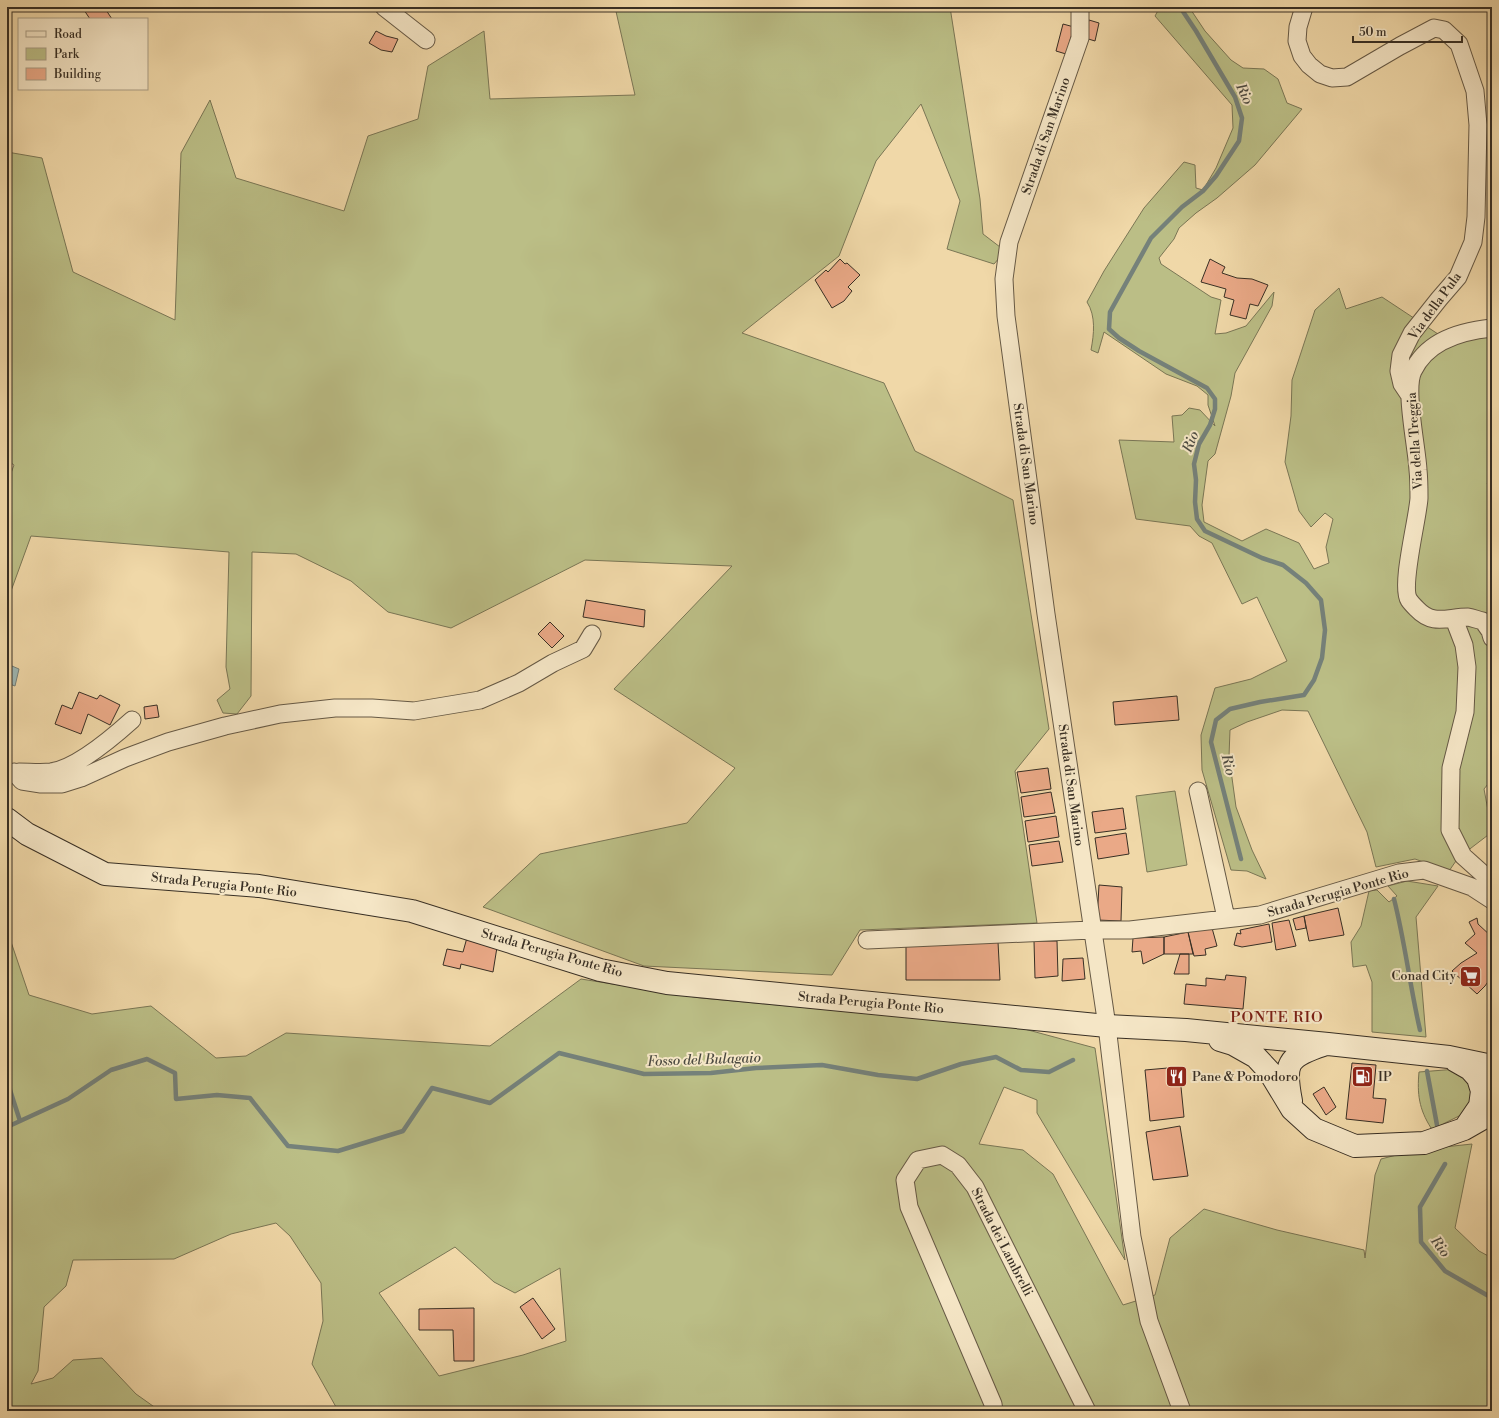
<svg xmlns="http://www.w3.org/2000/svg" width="1499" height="1418" font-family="'Libre Bodoni',serif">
  <rect width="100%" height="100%" fill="#f0d8a8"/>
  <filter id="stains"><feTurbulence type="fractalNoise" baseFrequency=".005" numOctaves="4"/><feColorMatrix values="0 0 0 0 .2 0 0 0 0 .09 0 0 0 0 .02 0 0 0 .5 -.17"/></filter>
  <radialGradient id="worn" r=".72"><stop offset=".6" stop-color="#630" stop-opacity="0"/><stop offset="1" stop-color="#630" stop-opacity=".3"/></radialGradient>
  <!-- green -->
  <path fill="#bbbe86" stroke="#7a7655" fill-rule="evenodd" d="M 615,7 L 950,7 L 980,199 L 983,234 L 1000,247 L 1000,257 L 994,264 L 947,249 L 960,201 L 921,104 L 876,161 L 839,256 L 742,333 L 884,383 L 915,451 L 1013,500 L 1049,729 L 1015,771 L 1037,923 L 860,930 L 832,975 L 644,966 L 483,907 L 540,854 L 687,823 L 735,768 L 614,689 L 732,566 L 585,560 L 451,628 L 388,612 L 351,581 L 296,554 L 252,552 L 251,696 L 237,714 L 223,713 L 217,700 L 230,689 L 226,667 L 229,552 L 31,536 L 7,602 L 7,484 L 14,465 L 7,460 L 7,152 L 42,158 L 73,272 L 175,320 L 181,153 L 210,100 L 236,178 L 344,211 L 368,136 L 418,119 L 428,66 L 484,31 L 490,99 L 635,95 Z
    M 1160,7 L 1189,7 L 1205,31 L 1231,60 L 1243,68 L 1264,69 L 1278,79 L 1287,103 L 1302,109 L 1255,165 L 1217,198 L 1196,213 L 1179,228 L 1174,239 L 1159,258 L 1161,264 L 1211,297 L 1221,300 L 1215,334 L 1226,333 L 1246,326 L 1274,292 L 1272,306 L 1235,373 L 1231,396 L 1215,454 L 1208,461 L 1202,505 L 1204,522 L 1242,541 L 1266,529 L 1299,543 L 1314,569 L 1329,563 L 1326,547 L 1333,519 L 1325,513 L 1311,527 L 1299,511 L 1285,462 L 1291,416 L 1292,380 L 1315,310 L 1339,288 L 1346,309 L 1382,297 L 1441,336 L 1467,324 L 1492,319 L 1492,476 L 1487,484 L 1492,488 L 1492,779 L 1484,789 L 1492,832 L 1458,858 L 1449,871 L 1415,859 L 1376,867 L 1367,832 L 1308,711 L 1282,710 L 1247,722 L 1230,730 L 1229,756 L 1236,807 L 1252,850 L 1266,879 L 1247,871 L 1231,870 L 1202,770 L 1201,735 L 1215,688 L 1251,679 L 1287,661 L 1257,597 L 1242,604 L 1212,543 L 1199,536 L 1190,526 L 1136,519 L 1119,440 L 1174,442 L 1172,416 L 1182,415 L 1189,408 L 1200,410 L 1215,426 L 1208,405 L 1208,395 L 1197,386 L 1166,374 L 1104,332 L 1098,353 L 1091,350 C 1094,334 1096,316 1087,302 L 1104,271 L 1144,208 L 1184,162 L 1195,165 L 1196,188 L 1203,190 L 1216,168 L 1233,128 L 1232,105 L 1155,16 Z
    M 1175,791 L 1187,865 L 1147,872 L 1136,796 Z
    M 1407,881 L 1438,886 L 1416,917 L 1426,1037 L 1372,1032 L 1372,982 L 1366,965 L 1353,967 L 1351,942 L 1361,926 L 1369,891 L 1377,890 L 1389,902 L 1397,896 L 1388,886 Z
    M 7,930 L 29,995 L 92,1014 L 151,1006 L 216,1058 L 246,1056 L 286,1033 L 490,1046 L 581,979 L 701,998 L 1017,1027 L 1095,1048 L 1125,1260 L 1037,1113 L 1037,1100 L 1004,1087 L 979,1144 L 1023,1150 L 1053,1174 L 1123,1305 L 1155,1295 L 1170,1238 L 1204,1209 L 1277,1230 L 1364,1250 L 1365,1258 L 1375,1175 L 1381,1159 L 1416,1150 L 1472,1144 L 1455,1228 L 1479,1251 L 1492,1258 L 1492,1411 L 342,1411 L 336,1407 L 312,1364 L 323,1321 L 321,1283 L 290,1236 L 276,1223 L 231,1234 L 174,1259 L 73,1260 L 66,1286 L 44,1307 L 38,1371 L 31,1384 L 53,1378 L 73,1360 L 102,1358 L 136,1394 L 160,1411 L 7,1411 ZM 455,1247 L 494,1282 L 515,1293 L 560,1268 L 566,1341 L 523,1355 L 439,1376 L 379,1293 Z
    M 1457,1069 L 1475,1084 L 1467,1112 L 1433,1129 L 1431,1128 C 1419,1109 1417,1094 1419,1072 Z"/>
  <!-- water -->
  <path fill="#9eb7b3" stroke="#75817a" d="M 7,666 L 11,668 L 12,666 L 19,669 L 15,686 L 7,683 Z"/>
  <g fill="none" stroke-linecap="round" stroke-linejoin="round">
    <!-- stream -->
    <path stroke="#75817a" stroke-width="4.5" d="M 1180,7 L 1196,31 L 1235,97 L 1242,118 L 1239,141 L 1216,176 L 1203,191 L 1182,207 L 1151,238 L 1110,312 L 1109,329 L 1119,338 L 1139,351 L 1207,388 L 1215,399 L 1215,409 L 1210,425 L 1199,444 L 1194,464 L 1196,480 L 1195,502 L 1197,519 L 1205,531 L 1262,558 L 1283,565 L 1306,583 L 1321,600 L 1325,630 L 1322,658 L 1314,680 L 1304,695 L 1260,702 L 1230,709 L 1216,720 L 1211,742 L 1241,859
      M 1394,899 C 1405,942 1410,987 1420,1030
      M 7,1066 L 10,1090 L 20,1121
      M 1427,1071 L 1437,1125
      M 7,1127 L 68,1099 L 111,1070 L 147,1059 L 175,1073 L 176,1099 L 217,1095 L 250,1098 L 288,1146 L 338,1151 L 403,1131 L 432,1088 L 490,1103 L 559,1053 L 644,1074 L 711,1073 L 756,1068 L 822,1065 L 878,1075 L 917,1079 L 961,1064 L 996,1057 L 1021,1070 L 1049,1072 L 1073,1060
      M 1445,1164 L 1420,1207 L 1421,1242 L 1445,1271 L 1492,1298"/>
  </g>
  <!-- building -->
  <path fill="#eaa987" stroke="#382f24" d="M 82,7 L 104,7 L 112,19 L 90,19 Z
    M 1089,20 L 1099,23 L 1095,41 L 1085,38 Z
    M 1063,24 L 1074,27 L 1066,54 L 1056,51 Z
    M 376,31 L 386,36 L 398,39 L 392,52 L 381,50 L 369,43 Z
    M 840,259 L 845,264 L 847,263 L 860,275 L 848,287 L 852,291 L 844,301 L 832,308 L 815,280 L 826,270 L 828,272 Z
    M 1210,259 L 1225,267 L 1222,273 L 1237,278 L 1252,279 L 1268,285 L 1258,306 L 1250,304 L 1246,319 L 1230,315 L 1234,300 L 1224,297 L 1226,289 L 1201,282 Z
    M 586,600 L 645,610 L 644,627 L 583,617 Z
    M 550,622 L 564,636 L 552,648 L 538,634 Z
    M 79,692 L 97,699 L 100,695 L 120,705 L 110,725 L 88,714 L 81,734 L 55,724 L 62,705 L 72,709 Z
    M 1177,696 L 1179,720 L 1115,725 L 1113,702 Z
    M 157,705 L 159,717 L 145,719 L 144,707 Z
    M 1048,768 L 1051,789 L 1021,793 L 1017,772 Z
    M 1051,792 L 1055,813 L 1024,817 L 1021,797 Z
    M 1123,808 L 1126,829 L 1095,833 L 1092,812 Z
    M 1056,816 L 1059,837 L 1028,842 L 1025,821 Z
    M 1126,833 L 1129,854 L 1098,859 L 1095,838 Z
    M 1059,841 L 1063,862 L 1032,866 L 1029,845 Z
    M 1099,885 L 1122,887 L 1121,921 L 1097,920 Z
    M 1338,908 L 1344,935 L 1309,941 L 1304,916 Z
    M 1304,916 L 1306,928 L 1296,930 L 1293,919 Z
    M 1477,918 L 1478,924 L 1492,937 L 1492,976 L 1485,986 L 1477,994 L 1452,971 L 1461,963 L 1477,953 L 1465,943 L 1475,934 L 1469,922 Z
    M 1289,920 L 1296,946 L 1276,950 L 1272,923 Z
    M 1269,924 L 1272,942 L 1242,947 L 1234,945 L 1237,933 L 1241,934 L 1240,930 Z
    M 1212,928 L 1217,946 L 1205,949 L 1206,955 L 1194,956 L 1188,932 Z
    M 1188,932 L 1193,954 L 1164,954 L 1164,937 Z
    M 468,934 L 498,941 L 493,972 L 461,964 L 460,969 L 443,965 L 447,949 L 463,952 Z
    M 1164,937 L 1164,954 L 1143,964 L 1141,951 L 1132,952 L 1133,938 Z
    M 1034,941 L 1057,941 L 1058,976 L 1035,978 Z
    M 998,942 L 1000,980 L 906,980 L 906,946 Z
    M 1180,954 L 1189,954 L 1189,974 L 1174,974 Z
    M 1083,958 L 1085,979 L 1062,981 L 1063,959 Z
    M 1226,975 L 1246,977 L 1243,1009 L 1184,1004 L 1186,984 L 1206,986 L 1206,978 L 1225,980 Z
    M 1352,1063 L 1376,1065 L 1373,1098 L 1386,1099 L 1383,1123 L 1346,1119 Z
    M 1179,1067 L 1184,1117 L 1150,1121 L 1145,1070 Z
    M 1324,1087 L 1336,1107 L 1326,1115 L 1313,1094 Z
    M 1180,1126 L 1188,1176 L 1153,1180 L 1146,1132 Z
    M 533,1298 L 555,1329 L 542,1339 L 520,1307 Z
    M 474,1308 L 474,1361 L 454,1361 L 453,1330 L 419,1330 L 419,1309 Z"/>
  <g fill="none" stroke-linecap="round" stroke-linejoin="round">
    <defs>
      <path id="minor" d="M 384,7 L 426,40
        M 1080,7 L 1080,38 L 1009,242 L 1004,279 L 1006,316 L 1046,614 L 1107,1026 L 1132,1237 L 1149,1321 L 1182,1411
        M 1304,7 L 1298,27 L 1297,41 L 1302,56 L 1309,65 L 1320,74 L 1332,78 L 1347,77 L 1400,46 L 1434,28 L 1444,30 L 1459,44 L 1475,91 L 1478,125 L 1476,217 L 1473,242 L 1458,277 L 1439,299 L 1412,333 L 1401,355 L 1399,371 L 1402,384 L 1410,396
        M 1492,328 C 1461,331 1427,341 1413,371 C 1404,389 1417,448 1418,470 C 1419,479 1419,489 1419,498 C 1418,518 1400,586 1409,600 C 1411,603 1414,606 1417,609 C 1433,626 1447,617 1468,617 C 1473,618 1478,620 1483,621 L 1490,631 L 1492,638
        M 1454,619 L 1464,645 L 1467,667 L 1465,712 L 1451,768 L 1450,830 L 1463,856 L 1492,882
        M 14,772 L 22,781 L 41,784 L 62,784 L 81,778 L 125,758 L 168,742 L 225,726 L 280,714 L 335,708 L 372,708 L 414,711 L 480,700 L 519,683 L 553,663 L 583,649 L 592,634
        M 19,772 C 29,772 41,773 51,772 C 77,768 112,738 132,720
        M 1198,791 L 1226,918
        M 867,940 L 1092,930 L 1130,930 L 1260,915 L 1399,873 L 1424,870 L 1472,887 L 1492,900
        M 994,1411 L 993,1404 L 909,1207 L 905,1180 L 918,1160 L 942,1155 L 958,1165 L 975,1187 L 1087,1411"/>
      <path id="secondary" d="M 7,819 L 27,834 L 105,874 L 259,886 L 412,911 L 600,970 L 667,983 L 1107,1026 L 1186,1030 L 1328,1044 L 1449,1057 L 1492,1066
        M 1220,1040 L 1233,1044 L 1256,1057 L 1269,1071 L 1292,1109 L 1314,1129 L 1355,1146 L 1424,1143 L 1464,1129 L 1492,1113
        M 1456,1061 L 1470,1069 L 1478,1078 L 1482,1091 L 1480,1106 L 1465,1128
        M 1291,1101 C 1284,1064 1286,1057 1323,1045"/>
    </defs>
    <!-- minor casing -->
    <use href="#minor" stroke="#665945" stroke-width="19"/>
    <!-- secondary casing -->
    <use href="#secondary" stroke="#382f24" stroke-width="24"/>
    <!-- minor -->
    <use href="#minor" stroke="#f5e6c6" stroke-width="17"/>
    <!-- secondary -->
    <use href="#secondary" stroke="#f5e6c6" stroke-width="22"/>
  </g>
  <!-- icons -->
  <defs>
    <symbol id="supermarket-square" viewBox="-11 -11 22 22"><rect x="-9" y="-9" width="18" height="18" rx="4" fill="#8f2418" stroke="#f5e6c6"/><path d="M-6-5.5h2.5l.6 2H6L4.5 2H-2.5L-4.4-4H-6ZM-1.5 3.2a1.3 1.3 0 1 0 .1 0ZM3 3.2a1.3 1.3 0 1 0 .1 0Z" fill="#fff"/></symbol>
    <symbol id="restaurant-square" viewBox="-11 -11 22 22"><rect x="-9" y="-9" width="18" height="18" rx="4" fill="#8f2418" stroke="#f5e6c6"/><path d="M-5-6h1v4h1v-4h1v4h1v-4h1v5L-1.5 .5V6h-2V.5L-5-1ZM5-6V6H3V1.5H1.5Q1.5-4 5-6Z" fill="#fff"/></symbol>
    <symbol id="fuel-square" viewBox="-11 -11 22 22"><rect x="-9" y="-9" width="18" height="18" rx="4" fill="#8f2418" stroke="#f5e6c6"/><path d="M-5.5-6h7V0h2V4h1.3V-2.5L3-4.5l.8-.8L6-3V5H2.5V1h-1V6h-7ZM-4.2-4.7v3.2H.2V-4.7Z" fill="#fff"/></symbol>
  </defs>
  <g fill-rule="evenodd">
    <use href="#supermarket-square" x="1458" y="964" width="25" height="25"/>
    <use href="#restaurant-square" x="1164" y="1064" width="25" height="25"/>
    <use href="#fuel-square" x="1350" y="1064" width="25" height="25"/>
  </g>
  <g text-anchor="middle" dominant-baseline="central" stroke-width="4" stroke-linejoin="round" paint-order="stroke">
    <!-- street labels -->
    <g font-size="13" fill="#382f24" stroke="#f5e6c6">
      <text transform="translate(1046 136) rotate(-71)">Strada di San Marino</text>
      <text transform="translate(1435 306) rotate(-54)">Via della Pula</text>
      <text transform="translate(1415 441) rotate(-94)">Via della Treggia</text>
      <text transform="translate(1026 464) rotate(82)">Strada di San Marino</text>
      <text transform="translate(1071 785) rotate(82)">Strada di San Marino</text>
      <text transform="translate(224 885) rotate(6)">Strada Perugia Ponte Rio</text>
      <text transform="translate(1338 893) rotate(-16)">Strada Perugia Ponte Rio</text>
      <text transform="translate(552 953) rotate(16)">Strada Perugia Ponte Rio</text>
      <text transform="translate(871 1003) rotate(5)">Strada Perugia Ponte Rio</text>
      <text transform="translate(1002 1242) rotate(63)">Strada dei Lambrelli</text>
    </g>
    <!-- poi labels -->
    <g font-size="13" fill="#382f24" stroke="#f5e6c6" text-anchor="start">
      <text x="1456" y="976" text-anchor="end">Conad City</text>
      <text x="1192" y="1077">Pane &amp; Pomodoro</text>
      <text x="1378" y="1077">IP</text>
    </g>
    <!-- water labels -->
    <g font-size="14" font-style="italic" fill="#4c4a41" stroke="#f5e6c6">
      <text transform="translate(1244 94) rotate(65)">Rio</text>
      <text transform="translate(1191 442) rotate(-68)">Rio</text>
      <text transform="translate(1228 765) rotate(76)">Rio</text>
      <text transform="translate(704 1060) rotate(-2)">Fosso del Bulagaio</text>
      <text transform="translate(1440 1247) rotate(53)">Rio</text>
    </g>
    <!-- quarter labels -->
    <g font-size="15" letter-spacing="1" fill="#7a1f14" stroke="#f5e6c6">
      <text x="1277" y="1017">PONTE RIO</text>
    </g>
  </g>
  <!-- margin -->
  <rect width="1499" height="1418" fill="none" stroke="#f0d8a8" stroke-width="24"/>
  <rect x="8" y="8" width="1483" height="1402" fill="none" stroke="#382f24" stroke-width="2"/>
  <rect x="12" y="12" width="1475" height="1394" fill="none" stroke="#382f24"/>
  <!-- legend -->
  <rect x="18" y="18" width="130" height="72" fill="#f5e6c6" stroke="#a99d85"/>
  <rect x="26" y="31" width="20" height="6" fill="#f5e6c6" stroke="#a99d85"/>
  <text x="54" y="38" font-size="12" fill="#382f24">Road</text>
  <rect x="26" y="48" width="20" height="12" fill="#bbbe86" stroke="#a99d85"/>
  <text x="54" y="58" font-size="12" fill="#382f24">Park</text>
  <rect x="26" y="68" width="20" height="12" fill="#eaa987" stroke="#a99d85"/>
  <text x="54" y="78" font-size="12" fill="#382f24">Building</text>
  <!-- scale -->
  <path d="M1353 36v6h109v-6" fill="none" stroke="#382f24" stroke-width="2"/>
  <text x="1359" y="36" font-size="12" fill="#382f24" stroke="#f5e6c6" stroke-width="3" paint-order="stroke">50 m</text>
  <rect width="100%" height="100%" filter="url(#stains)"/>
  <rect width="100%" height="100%" fill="url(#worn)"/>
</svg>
